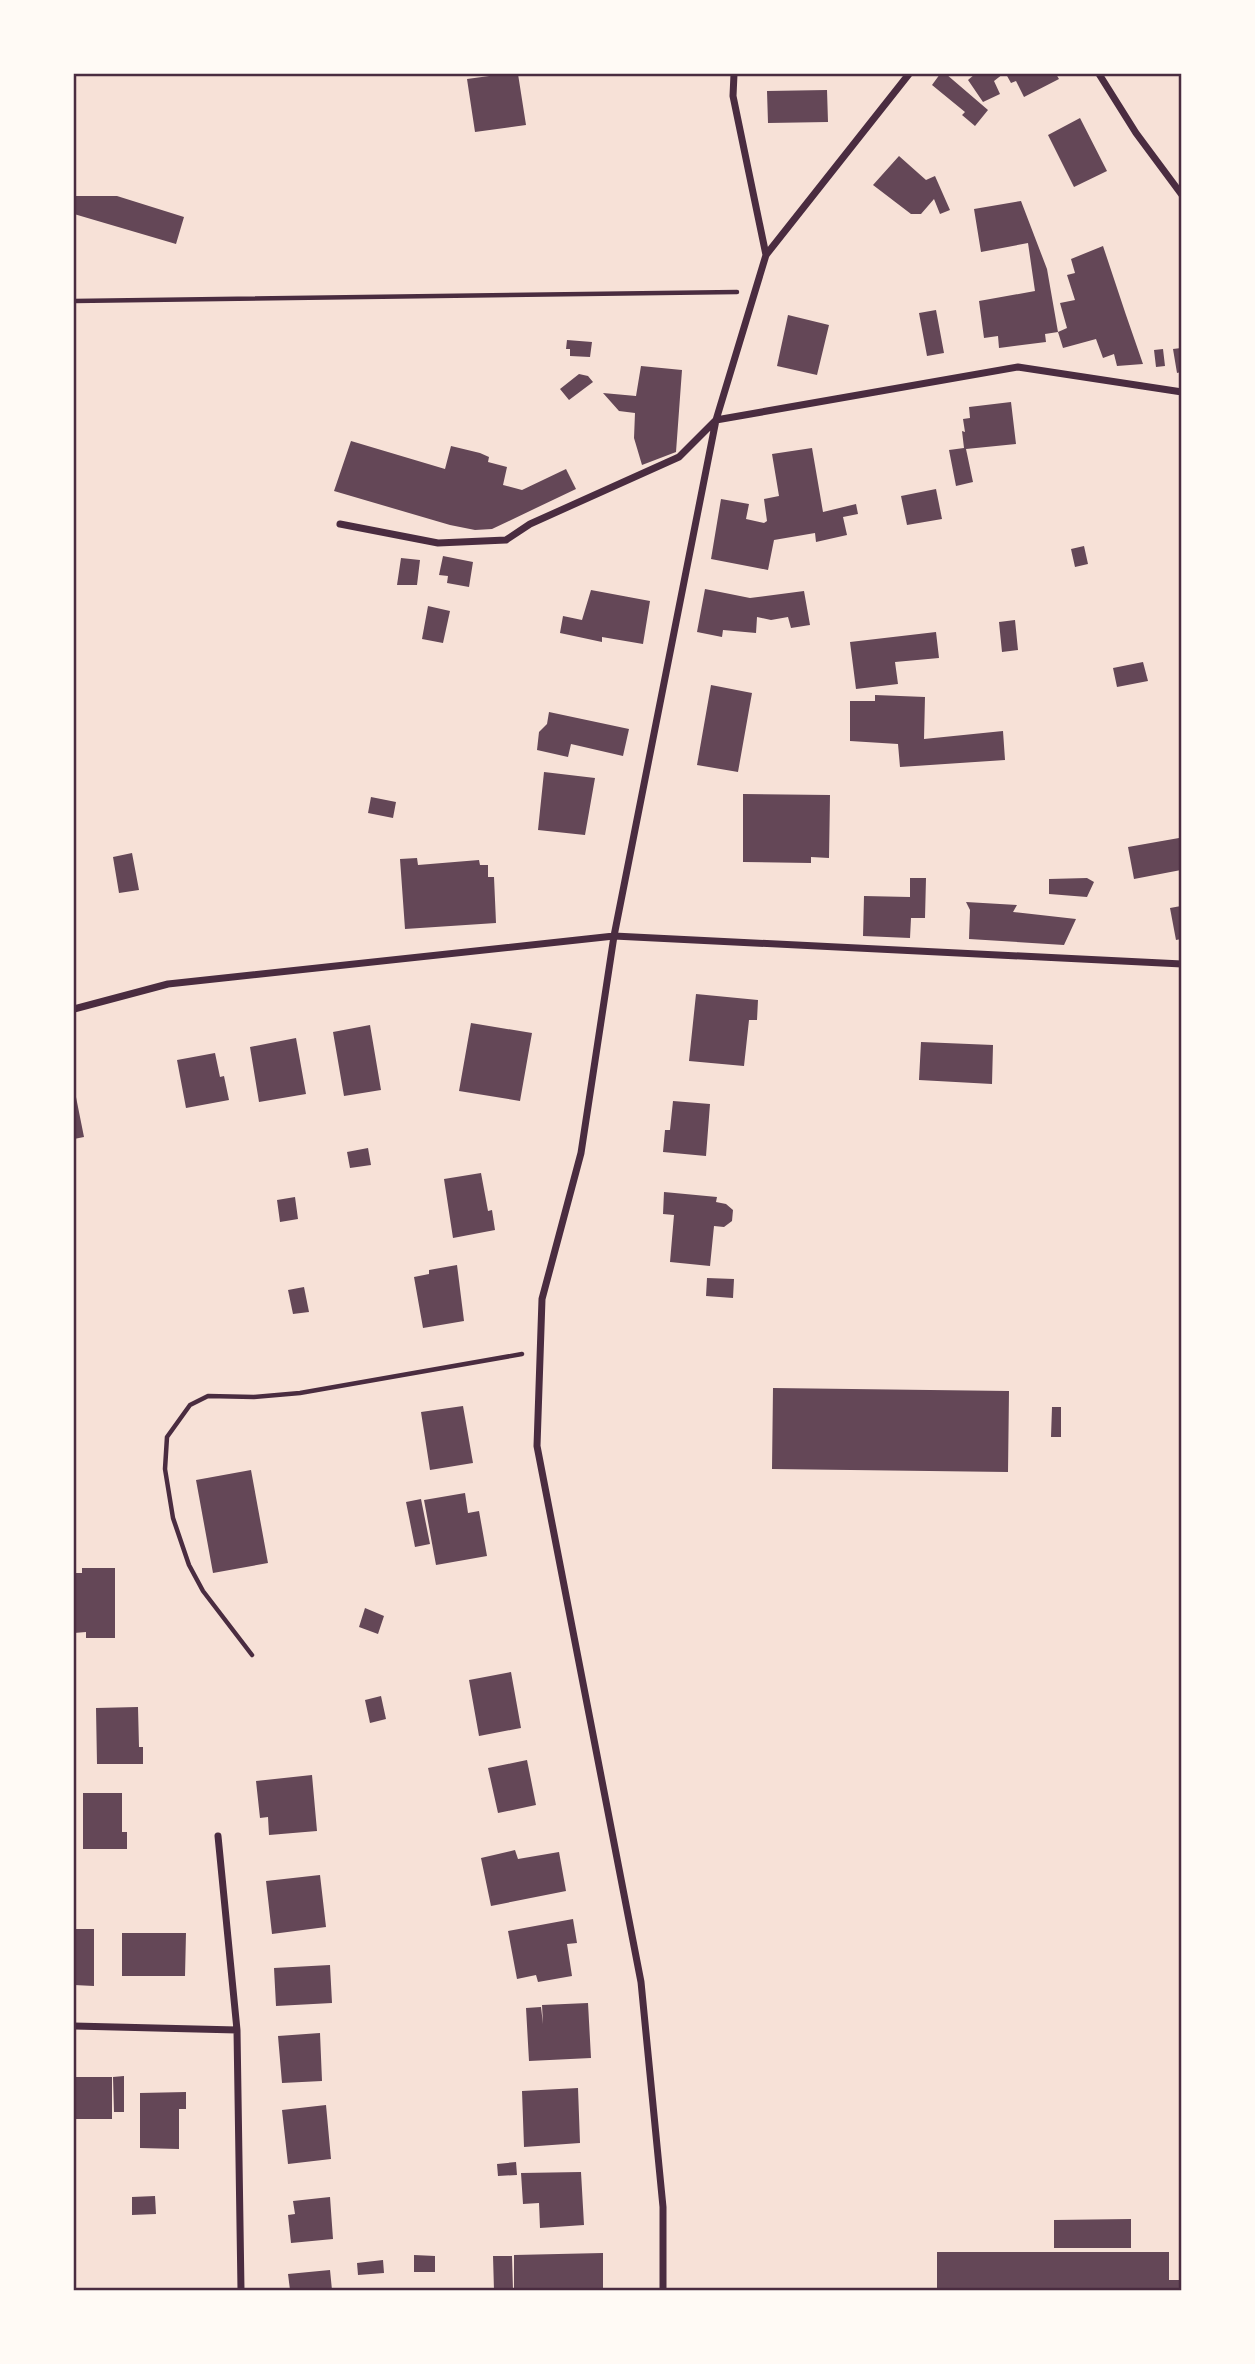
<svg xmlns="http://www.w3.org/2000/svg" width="1255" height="2364" font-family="'Work Sans',sans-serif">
  <rect width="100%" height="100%" fill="#f7e1d7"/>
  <!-- building -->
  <path fill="#644757" d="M 504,74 L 518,74 L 526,125 L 475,132 L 467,79 Z
    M 940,74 L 946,74 L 988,110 L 975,126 L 962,115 L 965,112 L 932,85 Z
    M 975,74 L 1003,74 L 994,81 L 1000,94 L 983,102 L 968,80 Z
    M 1006,74 L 1056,74 L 1059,79 L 1024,97 L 1016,81 L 1011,83 Z
    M 827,90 L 828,122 L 768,123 L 767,91 Z
    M 1080,118 L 1107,171 L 1074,187 L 1048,135 Z
    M 899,156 L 926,180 L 935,176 L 950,210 L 940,214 L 934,199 L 921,214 L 911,214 L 873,185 Z
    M 74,196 L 117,196 L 184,217 L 176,244 L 74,214 Z
    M 1021,201 L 1047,269 L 1058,332 L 1045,334 L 1046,342 L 999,348 L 998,336 L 984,338 L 979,301 L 1035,291 L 1028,243 L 981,252 L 974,209 Z
    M 1103,246 L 1126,315 L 1143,364 L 1117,366 L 1114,354 L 1103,358 L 1096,339 L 1063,348 L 1058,332 L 1067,328 L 1060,303 L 1075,300 L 1067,275 L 1075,273 L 1071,259 Z
    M 936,310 L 944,353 L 927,356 L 919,313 Z
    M 788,315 L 829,325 L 817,375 L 777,366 Z
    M 567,340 L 592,342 L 590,357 L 570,356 L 570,349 L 566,349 Z
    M 1181,348 L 1181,372 L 1177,373 L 1173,349 Z
    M 1163,349 L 1165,366 L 1156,367 L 1154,350 Z
    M 641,366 L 682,370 L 676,452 L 642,465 L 634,438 L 635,413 L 619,411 L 603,393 L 636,396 Z
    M 579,374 L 588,376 L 593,382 L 569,400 L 560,389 Z
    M 1011,402 L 1016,444 L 966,449 L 973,482 L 956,486 L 949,450 L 964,448 L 962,431 L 965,432 L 963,419 L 970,418 L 969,407 Z
    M 351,441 L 445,469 L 451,446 L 480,453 L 489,457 L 488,462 L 507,467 L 503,485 L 522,490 L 566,469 L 576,489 L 492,529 L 475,530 L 450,525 L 334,491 Z
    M 812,448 L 823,512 L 856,504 L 858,514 L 843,517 L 847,535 L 816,542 L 815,533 L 774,540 L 768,570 L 711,559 L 721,499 L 749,504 L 746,519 L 764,523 L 767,521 L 764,499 L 779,496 L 772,454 Z
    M 936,489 L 942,519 L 907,525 L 901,496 Z
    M 1084,546 L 1088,564 L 1075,567 L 1071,549 Z
    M 443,556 L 473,562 L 469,587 L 447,583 L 448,576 L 439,575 Z
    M 401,558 L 420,560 L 417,585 L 397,585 Z
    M 705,589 L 750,598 L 804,591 L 810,625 L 791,628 L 788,617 L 771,620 L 757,617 L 756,633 L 723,630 L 722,637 L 697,632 Z
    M 591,590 L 650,601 L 643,644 L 602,637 L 602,642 L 560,633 L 563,616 L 582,620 Z
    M 428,606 L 450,611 L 443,643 L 422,639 Z
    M 1015,620 L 1018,650 L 1002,652 L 999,622 Z
    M 936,632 L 939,658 L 895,662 L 898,684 L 856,689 L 850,642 Z
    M 1143,662 L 1148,681 L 1117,687 L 1113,668 Z
    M 711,685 L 752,693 L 738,772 L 697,765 Z
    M 875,695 L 925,697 L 924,739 L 1003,731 L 1005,760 L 900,767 L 898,744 L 850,741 L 850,701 L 875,701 Z
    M 549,712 L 629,729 L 623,756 L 571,744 L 568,757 L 537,750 L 539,732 L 547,724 Z
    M 544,772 L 595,778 L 585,835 L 538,830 Z
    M 743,794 L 830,795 L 829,858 L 811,857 L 811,863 L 743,862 Z
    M 371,797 L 396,802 L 393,818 L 368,813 Z
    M 1179,838 L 1181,870 L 1134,879 L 1128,847 Z
    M 132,853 L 139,890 L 119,893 L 113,857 Z
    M 417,858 L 418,865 L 479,860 L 480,865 L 488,865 L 488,877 L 494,877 L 496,923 L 405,929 L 400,859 Z
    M 910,878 L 926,878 L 925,918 L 911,918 L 910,938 L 863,936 L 864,896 L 910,897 Z
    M 1087,878 L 1094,882 L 1087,897 L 1049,894 L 1049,879 Z
    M 966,902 L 1017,905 L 1013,912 L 1076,919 L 1064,945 L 969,939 L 970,910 Z
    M 1181,906 L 1181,939 L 1176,940 L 1170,908 Z
    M 696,994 L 758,1000 L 757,1020 L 749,1020 L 744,1066 L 689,1061 Z
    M 471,1023 L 532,1033 L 520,1101 L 459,1091 Z
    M 370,1025 L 381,1090 L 344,1096 L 333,1032 Z
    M 296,1038 L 306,1094 L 259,1102 L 250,1047 Z
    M 921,1042 L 993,1045 L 992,1084 L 919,1080 Z
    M 215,1053 L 220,1077 L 224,1076 L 229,1100 L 186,1108 L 177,1060 Z
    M 74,1087 L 84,1137 L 74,1139 Z
    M 673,1101 L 710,1104 L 706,1156 L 663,1152 L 665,1130 L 670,1130 Z
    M 368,1148 L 371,1165 L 350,1168 L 347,1152 Z
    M 481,1173 L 488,1211 L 492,1210 L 495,1230 L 453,1238 L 444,1179 Z
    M 664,1192 L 717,1197 L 716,1202 L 726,1204 L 733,1210 L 732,1221 L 724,1227 L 714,1226 L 710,1266 L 670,1262 L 674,1215 L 663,1214 Z
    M 295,1197 L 298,1219 L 280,1222 L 277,1200 Z
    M 457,1265 L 464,1321 L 423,1328 L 414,1277 L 429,1274 L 429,1270 Z
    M 707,1278 L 734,1279 L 733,1298 L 706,1296 Z
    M 304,1287 L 309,1312 L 293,1314 L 288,1290 Z
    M 773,1388 L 1009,1391 L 1008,1472 L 772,1469 Z
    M 463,1406 L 473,1463 L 430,1470 L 421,1412 Z
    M 1052,1407 L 1061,1407 L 1061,1437 L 1051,1437 Z
    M 251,1470 L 268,1563 L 213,1573 L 196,1480 Z
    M 465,1493 L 468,1513 L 479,1511 L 487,1556 L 436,1565 L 424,1500 Z
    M 421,1499 L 430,1544 L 415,1547 L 406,1502 Z
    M 82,1568 L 115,1568 L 115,1638 L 86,1638 L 86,1632 L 74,1633 L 74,1573 L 82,1573 Z
    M 365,1608 L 384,1616 L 378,1634 L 359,1627 Z
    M 511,1672 L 521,1728 L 479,1736 L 469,1680 Z
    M 381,1696 L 386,1719 L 370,1723 L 365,1700 Z
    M 138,1707 L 139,1747 L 143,1747 L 143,1764 L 97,1764 L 96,1708 Z
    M 527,1760 L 536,1805 L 498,1813 L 488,1768 Z
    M 312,1775 L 317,1831 L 269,1835 L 268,1817 L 260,1818 L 256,1781 Z
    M 83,1793 L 122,1793 L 122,1832 L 127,1832 L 127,1849 L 83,1849 Z
    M 515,1850 L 518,1859 L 559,1852 L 566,1891 L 491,1906 L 481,1858 Z
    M 320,1875 L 326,1927 L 272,1934 L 266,1881 Z
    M 573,1919 L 577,1943 L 567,1944 L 572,1976 L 538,1982 L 536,1975 L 517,1979 L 508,1931 Z
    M 74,1929 L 94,1929 L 94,1986 L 74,1985 Z
    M 122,1933 L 186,1933 L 185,1976 L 122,1976 Z
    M 330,1965 L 332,2003 L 276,2006 L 274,1968 Z
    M 588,2003 L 591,2058 L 529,2061 L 526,2008 L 541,2007 L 543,2024 L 542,2005 Z
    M 320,2033 L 322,2081 L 282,2083 L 278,2036 Z
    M 124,2076 L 124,2112 L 114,2112 L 113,2077 Z
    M 74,2077 L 112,2077 L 112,2119 L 74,2119 Z
    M 578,2088 L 580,2143 L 524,2147 L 522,2091 Z
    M 186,2092 L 186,2109 L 179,2109 L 179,2149 L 140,2148 L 140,2093 Z
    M 326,2105 L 331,2159 L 288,2164 L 282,2110 Z
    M 516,2162 L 517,2175 L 498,2176 L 497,2164 Z
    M 581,2172 L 584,2225 L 540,2228 L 539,2203 L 523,2204 L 521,2173 Z
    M 155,2196 L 156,2214 L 132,2215 L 132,2197 Z
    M 330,2197 L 333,2239 L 291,2243 L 288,2215 L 295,2214 L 293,2201 Z
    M 1131,2219 L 1131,2248 L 1054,2248 L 1054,2220 Z
    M 937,2252 L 1169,2252 L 1169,2280 L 1181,2280 L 1181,2290 L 937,2290 Z
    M 603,2253 L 603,2290 L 514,2290 L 514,2255 Z
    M 414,2255 L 435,2256 L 435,2272 L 414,2272 Z
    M 493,2256 L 512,2256 L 513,2290 L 494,2290 Z
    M 383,2260 L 384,2273 L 358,2275 L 357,2263 Z
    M 330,2270 L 332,2290 L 290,2290 L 288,2274 Z"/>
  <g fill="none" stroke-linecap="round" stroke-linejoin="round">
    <!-- path -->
    <path stroke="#4a2c40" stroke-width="4.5" d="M 74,301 L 737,292
      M 252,1655 L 203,1591 L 189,1565 L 173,1518 L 165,1469 L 167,1437 L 190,1405 L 208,1396 L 254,1397 L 300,1393 L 522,1354"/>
    <!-- minor -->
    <path stroke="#4a2c40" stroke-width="7" d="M 734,74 L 733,96 L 766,255
      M 1099,74 L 1136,133 L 1182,195
      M 340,524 L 438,543 L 506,540 L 530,524 L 679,457 L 716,420 L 1018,367 L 1182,392
      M 74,1009 L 168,984 L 614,936 L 1182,964
      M 218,1836 L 237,2030 L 241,2290
      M 74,2026 L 237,2030
      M 663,2290 L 663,2207 L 641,1982 L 537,1446 L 542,1299 L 581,1153 L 614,936 L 716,420 L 766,255 L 909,74"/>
  </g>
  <!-- border -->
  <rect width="1255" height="2364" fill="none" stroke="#fffaf5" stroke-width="150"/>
  <rect x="75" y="75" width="1105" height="2214" fill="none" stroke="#4a2c40" stroke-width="2.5"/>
</svg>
